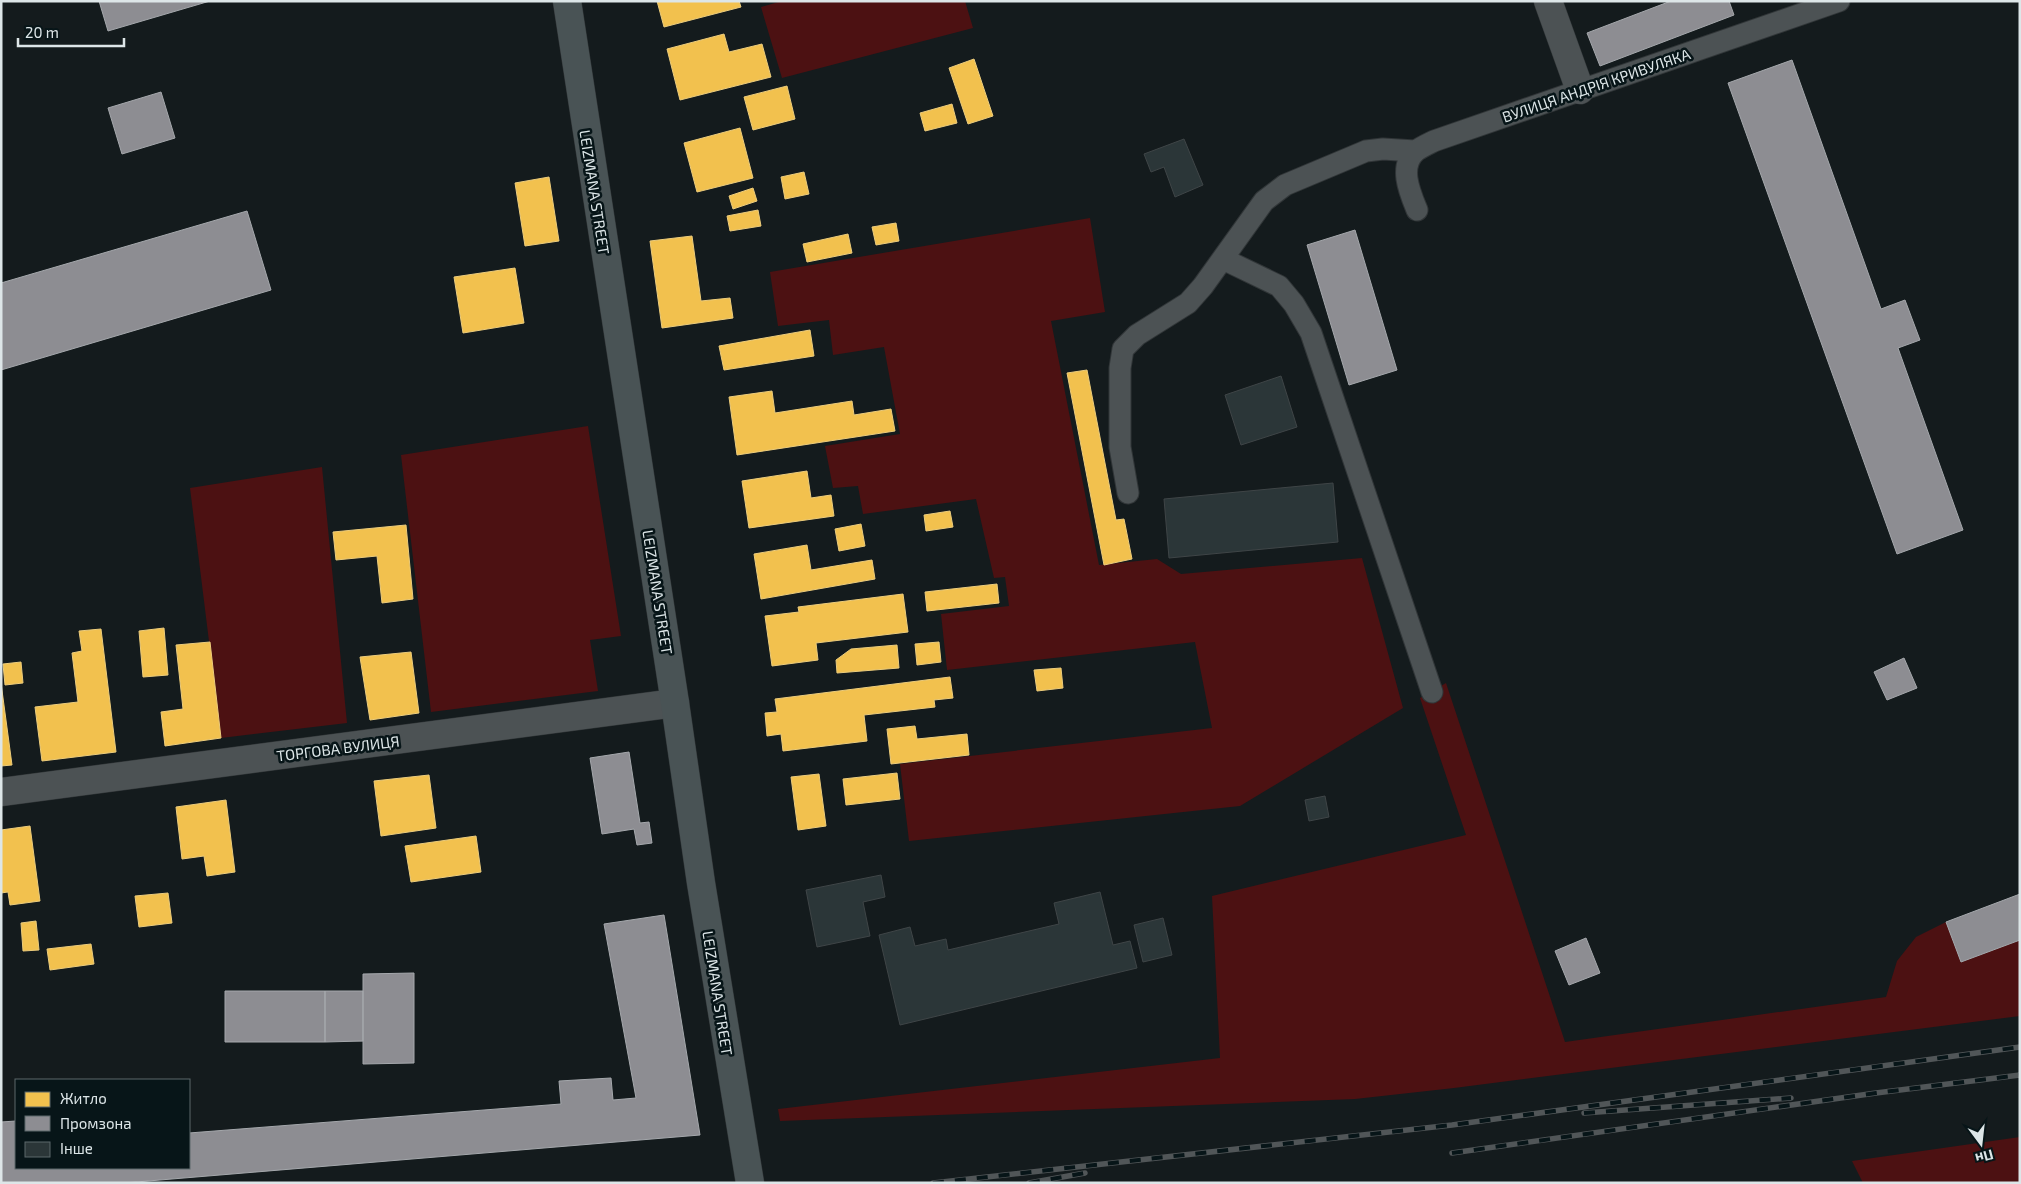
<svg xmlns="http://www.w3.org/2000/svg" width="2021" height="1184" font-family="'Exo 2',sans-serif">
  <rect width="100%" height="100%" fill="#141b1d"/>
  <!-- green -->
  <path fill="#4c1112" d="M 782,1 L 965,1 L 973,28 L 782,78 L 761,7 Z
    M 1090,218 L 1105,312 L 1051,321 L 1099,565 L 1157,559 L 1181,574 L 1362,558 L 1403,708 L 1240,806 L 909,841 L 900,764 L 1212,728 L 1195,642 L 947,670 L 941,614 L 1009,606 L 1005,577 L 994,578 L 976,499 L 863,514 L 858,486 L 833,488 L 825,446 L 900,434 L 884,347 L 833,355 L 829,320 L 778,326 L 770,272 Z
    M 588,426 L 621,636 L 590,640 L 598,691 L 431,712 L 401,455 Z
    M 322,467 L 347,723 L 221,738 L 190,488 Z
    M 1446,683 L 1565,1042 L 1886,997 L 1897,961 L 1916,937 L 1946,922 L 1961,962 L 2020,940 L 2020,1016 L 1454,1088 L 1355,1099 L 780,1121 L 778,1109 L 1220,1058 L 1212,896 L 1466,835 L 1420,698 Z
    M 2020,1137 L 2020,1183 L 1863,1183 L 1852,1161 Z"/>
  <!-- homes -->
  <path fill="#f2c14e" stroke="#eccc7c" d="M 657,1 L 739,1 L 741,7 L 664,27 Z
    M 724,34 L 729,52 L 762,44 L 771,77 L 680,100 L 667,49 Z
    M 974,59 L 993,116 L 968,124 L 949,68 Z
    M 787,86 L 795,119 L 753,130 L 744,97 Z
    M 952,104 L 957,123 L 925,131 L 920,113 Z
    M 740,128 L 753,178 L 697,192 L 684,143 Z
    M 804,172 L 809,194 L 785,199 L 781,177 Z
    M 549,177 L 559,241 L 525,246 L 515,183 Z
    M 753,188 L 757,201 L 733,209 L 729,196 Z
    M 758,210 L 761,226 L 730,231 L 727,216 Z
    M 896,223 L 899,241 L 876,245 L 872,227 Z
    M 848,234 L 852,253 L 807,262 L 803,244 Z
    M 692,236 L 701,301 L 730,298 L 733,318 L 662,328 L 650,241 Z
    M 515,268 L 524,323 L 463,333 L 454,277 Z
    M 810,330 L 814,356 L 724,370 L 719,346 Z
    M 1087,370 L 1116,520 L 1124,519 L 1132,559 L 1104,565 L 1067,373 Z
    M 772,391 L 775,413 L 852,401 L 854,415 L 891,409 L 895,431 L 737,455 L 729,397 Z
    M 807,471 L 811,498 L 831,495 L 834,516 L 749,528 L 742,481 Z
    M 950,511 L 953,527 L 926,531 L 924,515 Z
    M 861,524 L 865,546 L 839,551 L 835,529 Z
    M 406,525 L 413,599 L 382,603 L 377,556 L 336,560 L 333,532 Z
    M 807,545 L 811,570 L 872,560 L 875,579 L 761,599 L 754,554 Z
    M 997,584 L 999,603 L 927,611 L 925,592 Z
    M 903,594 L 908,632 L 816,643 L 818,660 L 772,666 L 765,616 L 799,612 L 798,607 Z
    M 164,628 L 168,675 L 143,677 L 139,631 Z
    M 101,629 L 116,752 L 42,761 L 35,707 L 78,702 L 72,653 L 82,651 L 79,631 Z
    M 210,642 L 221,738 L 165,746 L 161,712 L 183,709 L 176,645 Z
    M 939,642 L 941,662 L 917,665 L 915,644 Z
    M 897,645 L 899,668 L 837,673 L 836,660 L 851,649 Z
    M 411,652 L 419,713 L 370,720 L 360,657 Z
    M 21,662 L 23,683 L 5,685 L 3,664 Z
    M 1061,668 L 1063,688 L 1037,691 L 1034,670 Z
    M 950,677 L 953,698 L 934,700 L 935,707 L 864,715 L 867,741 L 783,751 L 781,734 L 767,736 L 765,713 L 777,712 L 775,699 Z
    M 1,683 L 12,765 L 1,766 Z
    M 915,726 L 917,739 L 967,734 L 969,755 L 891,764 L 887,729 Z
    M 897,773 L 900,799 L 846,805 L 843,779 Z
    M 819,774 L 826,826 L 798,830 L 791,777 Z
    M 429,775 L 436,828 L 381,836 L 374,781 Z
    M 226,800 L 235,872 L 207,876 L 204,856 L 182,859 L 176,807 Z
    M 30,826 L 40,901 L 10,905 L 8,892 L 1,893 L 1,830 Z
    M 476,836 L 481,872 L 411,882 L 405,846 Z
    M 168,893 L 172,923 L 139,927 L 135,896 Z
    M 36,921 L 39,950 L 23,951 L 21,923 Z
    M 91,944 L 94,964 L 50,970 L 47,949 Z"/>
  <!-- industry -->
  <path fill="#8d8d92" stroke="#a5a8ac" d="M 99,1 L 210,1 L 108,31 Z
    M 1671,1 L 1729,1 L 1734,15 L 1600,66 L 1587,33 Z
    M 1792,60 L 1881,309 L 1905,300 L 1920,340 L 1898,348 L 1963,530 L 1897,554 L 1728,83 Z
    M 161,92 L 175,138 L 122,154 L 108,108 Z
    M 247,211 L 271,290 L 1,370 L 1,283 Z
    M 1355,230 L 1397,370 L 1349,385 L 1307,245 Z
    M 1904,658 L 1917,688 L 1887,700 L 1874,672 Z
    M 629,752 L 640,823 L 649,822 L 652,843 L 637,845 L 634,829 L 602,834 L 590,758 Z
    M 2020,894 L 2020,940 L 1961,962 L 1946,922 Z
    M 664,915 L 700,1135 L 124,1183 L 1,1183 L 1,1122 L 16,1121 L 16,1168 L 189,1168 L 189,1133 L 561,1104 L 559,1081 L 611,1078 L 613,1100 L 636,1098 L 604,924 Z
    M 1586,938 L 1600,973 L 1569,985 L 1555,951 Z
    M 414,973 L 414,1063 L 363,1064 L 363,974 Z
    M 225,991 L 325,991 L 325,1042 L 225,1042 Z
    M 325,991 L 363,991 L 363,1041 L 325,1042 Z"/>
  <!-- building -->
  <path fill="#2b3638" stroke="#3f4547" d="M 1184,139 L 1203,185 L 1175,197 L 1164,167 L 1151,172 L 1144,154 Z
    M 1281,376 L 1297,427 L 1241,445 L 1225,395 Z
    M 1333,483 L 1338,542 L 1169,558 L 1164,499 Z
    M 1325,796 L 1329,817 L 1309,821 L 1305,800 Z
    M 881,875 L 885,897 L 863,902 L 870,936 L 817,947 L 806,890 Z
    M 1100,892 L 1113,945 L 1130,941 L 1137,968 L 900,1025 L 879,935 L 910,927 L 915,946 L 946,939 L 948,950 L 1059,924 L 1054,903 Z
    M 1163,918 L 1172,955 L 1143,962 L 1134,925 Z"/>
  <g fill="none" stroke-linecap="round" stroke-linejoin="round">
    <defs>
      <path id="lane" d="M 1417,210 C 1410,193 1398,166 1416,151 C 1421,147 1428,144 1434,141 L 1839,1
        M 1223,259 L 1279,286 L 1294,304 L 1311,333 L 1432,692
        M 1128,493 L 1120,447 L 1120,368 L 1123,349 L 1137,335 L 1188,303 L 1203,286 L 1264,201 L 1285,185 L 1366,151 L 1383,149 L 1415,151"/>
      <path id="street" d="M 1548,1 L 1580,90
        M 1,792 L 675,703"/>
      <path id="secondary" d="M 567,1 L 675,703 L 701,883 L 750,1183"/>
    </defs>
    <!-- lane casing -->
    <use href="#lane" stroke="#313638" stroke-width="23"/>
    <!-- street casing -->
    <use href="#street" stroke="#313638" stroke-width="29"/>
    <!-- secondary casing -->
    <use href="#secondary" stroke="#313638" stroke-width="29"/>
    <!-- lane -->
    <use href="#lane" stroke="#4c5254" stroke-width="21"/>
    <!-- street -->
    <use href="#street" stroke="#4c5254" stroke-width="28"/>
    <!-- secondary -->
    <use href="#secondary" stroke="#495355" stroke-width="28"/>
    <defs>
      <path id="rail" d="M 1584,1113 L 1791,1098
        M 1452,1153 L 1876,1093 L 2020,1075
        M 933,1183 L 1452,1125 L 2020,1047
        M 1029,1183 L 1085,1173"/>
    </defs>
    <!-- rail casing -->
    <use href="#rail" stroke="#515658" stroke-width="5.5"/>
    <!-- rail -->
    <use href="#rail" stroke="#071518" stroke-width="4" stroke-dasharray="11" stroke-linecap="butt"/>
  </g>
  <g text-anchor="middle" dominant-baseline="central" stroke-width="5" stroke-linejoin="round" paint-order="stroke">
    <!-- street labels -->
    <g font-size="15" fill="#dde6e8" stroke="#071518">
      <text transform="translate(1596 85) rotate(-19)">ВУЛИЦЯ АНДРІЯ КРИВУЛЯКА</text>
      <text transform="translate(595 192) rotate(81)">LEIZMANA STREET</text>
      <text transform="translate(658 592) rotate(81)">LEIZMANA STREET</text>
      <text transform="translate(338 748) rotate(-7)">ТОРГОВА ВУЛИЦЯ</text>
      <text transform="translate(718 993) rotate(81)">LEIZMANA STREET</text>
    </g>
  </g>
  <!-- border -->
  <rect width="2021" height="1184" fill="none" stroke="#dde6e8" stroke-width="5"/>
  <!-- legend -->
  <rect x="15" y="1079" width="175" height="90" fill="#071518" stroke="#5d696b"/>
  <rect x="25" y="1092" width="25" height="15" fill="#f2c14e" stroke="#5d696b"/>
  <text x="60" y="1104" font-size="15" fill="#dde6e8">Житло</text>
  <rect x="25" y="1116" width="25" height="15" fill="#8d8d92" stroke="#5d696b"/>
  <text x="60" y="1129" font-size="15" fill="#dde6e8">Промзона</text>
  <rect x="25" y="1142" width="25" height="15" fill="#2b3638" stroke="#5d696b"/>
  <text x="60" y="1154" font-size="15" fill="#dde6e8">Інше</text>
  <!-- north arrow -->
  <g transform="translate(1981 1144) rotate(165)" stroke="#071518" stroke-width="4" paint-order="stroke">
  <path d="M0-4L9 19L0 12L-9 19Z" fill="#dde6e8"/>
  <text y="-8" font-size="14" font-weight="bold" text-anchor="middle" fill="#dde6e8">Пн</text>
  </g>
  <!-- scale -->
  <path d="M18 38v8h106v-8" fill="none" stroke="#dde6e8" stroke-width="2.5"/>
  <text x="25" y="38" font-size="15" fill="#dde6e8" stroke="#071518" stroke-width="4" paint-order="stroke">20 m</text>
</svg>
